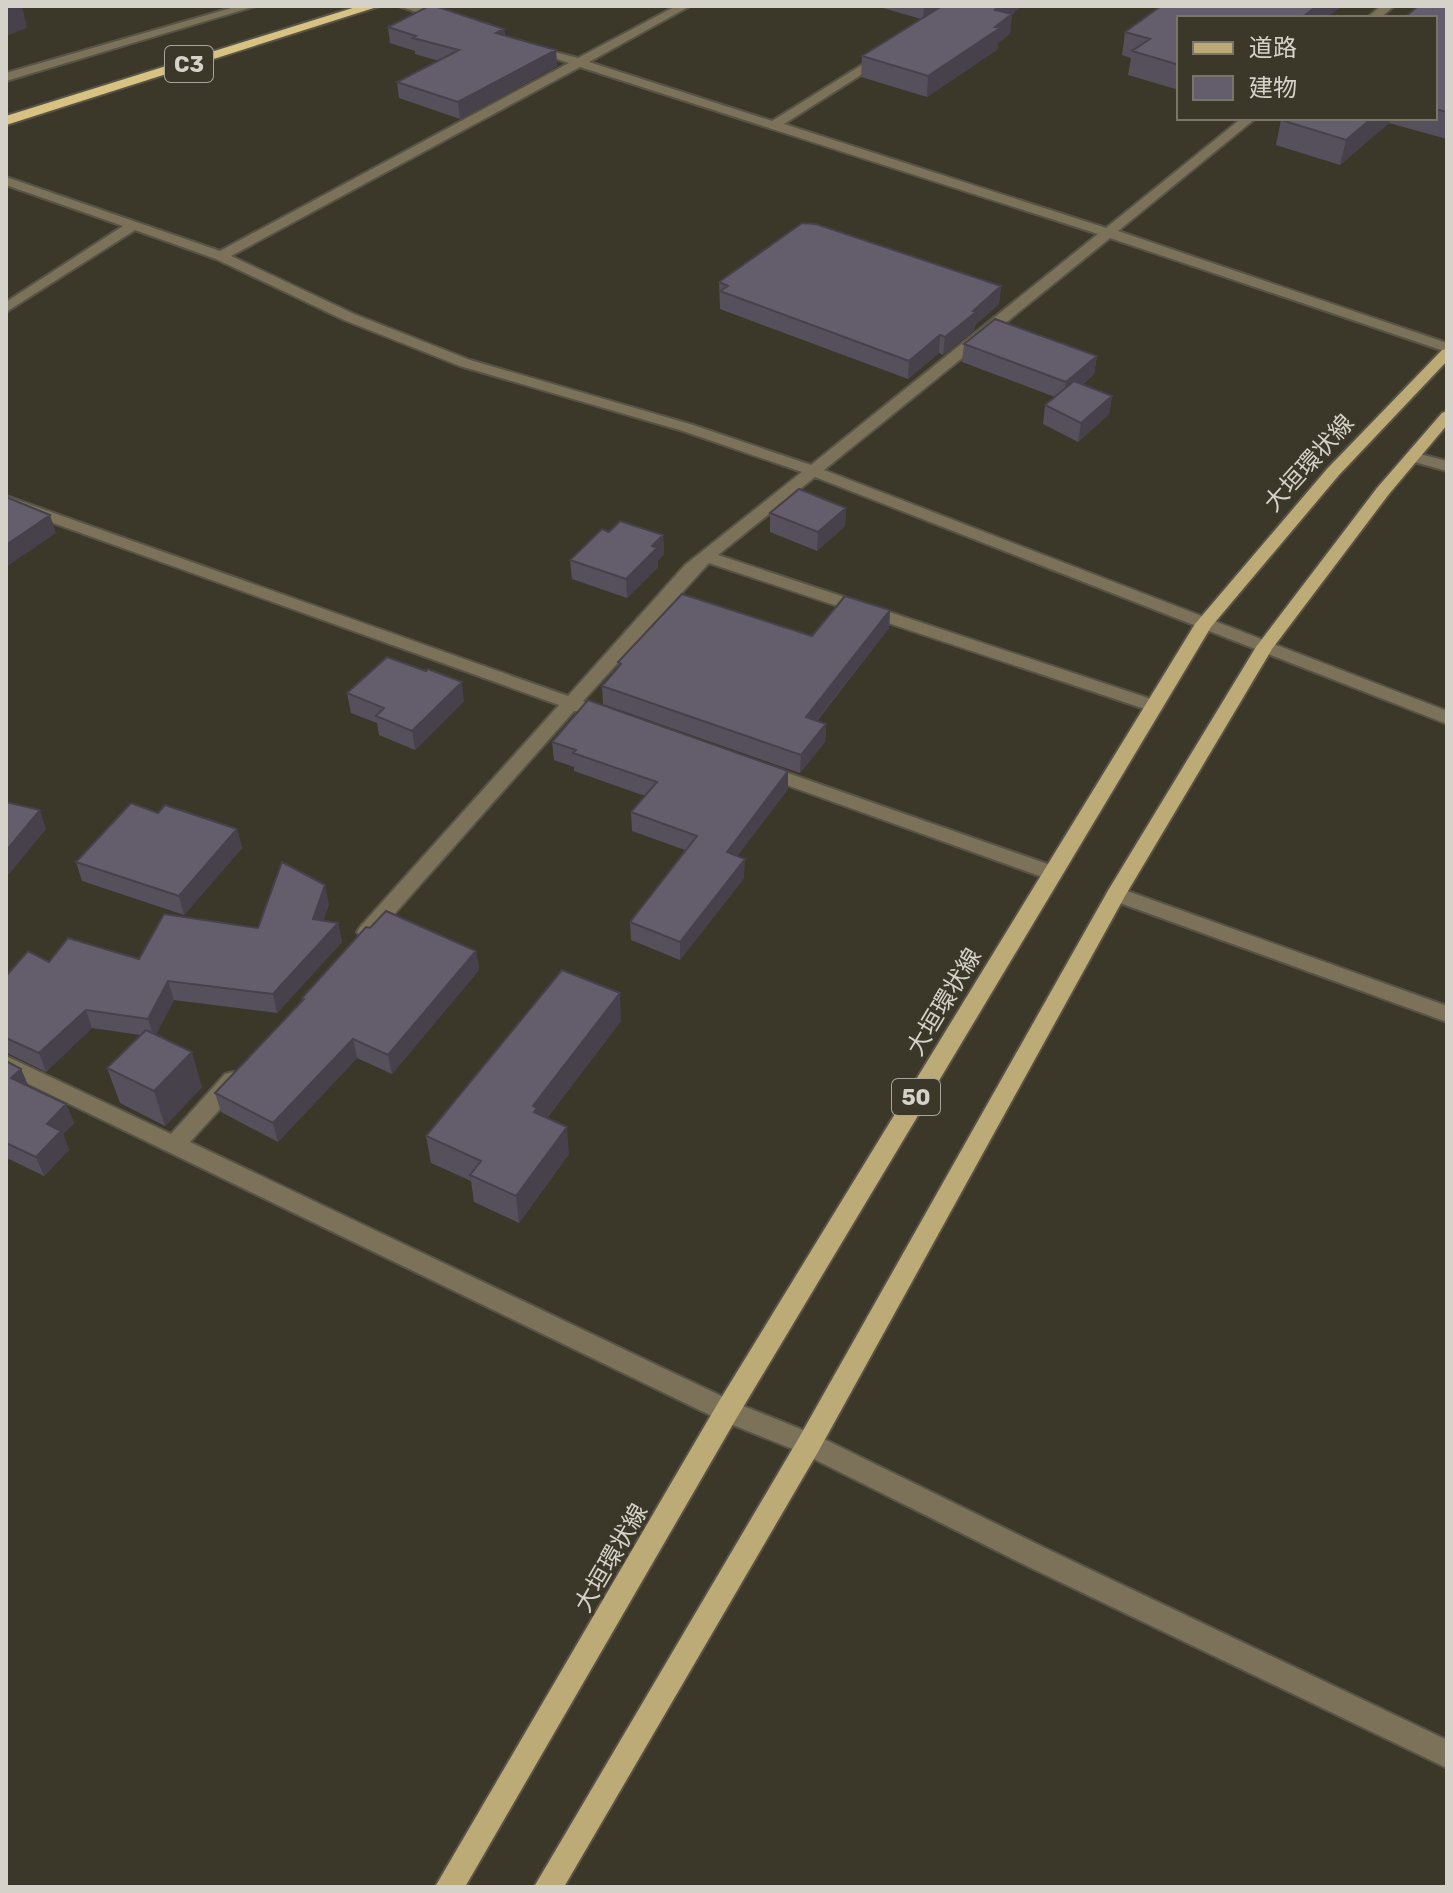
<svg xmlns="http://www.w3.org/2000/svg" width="1453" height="1893" font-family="Rubik,'Noto Sans JP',sans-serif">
  <rect width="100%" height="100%" fill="#3b3729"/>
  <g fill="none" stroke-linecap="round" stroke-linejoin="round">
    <defs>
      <path id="minor" d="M 238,6 L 256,6 L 6,81 L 6,73 Z
        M 399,6 L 417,6 L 449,18 L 443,21 Z
        M 676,6 L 690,6 L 589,62 L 772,121 L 881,53 L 889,53 L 889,57 L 784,124 L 1106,228 L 1242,118 L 1256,118 L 1118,231 L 1447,343 L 1447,352 L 1110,238 L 824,470 L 1447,711 L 1447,724 L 815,477 L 718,555 L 1160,702 L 1163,706 L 1160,710 L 1148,710 L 709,563 L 583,701 L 593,708 L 590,712 L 574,711 L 374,937 L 360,937 L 357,932 L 360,927 L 559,705 L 6,506 L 6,496 L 568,696 L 685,565 L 802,472 L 683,431 L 460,366 L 344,320 L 216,259 L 135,230 L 6,312 L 6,302 L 123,226 L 6,185 L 6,177 L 220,251 L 569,63 L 527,49 L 527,45 L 578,58 ZM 580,67 L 1098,234 L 811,465 L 693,425 L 470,360 L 354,314 L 231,256 Z
        M 1381,6 L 1394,6 L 1380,18 L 1367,18 Z
        M 1412,452 L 1447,461 L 1447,471 L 1407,460 L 1404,457 Z
        M 762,764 L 1059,868 L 1062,873 L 1052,880 L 1045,878 L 756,774 L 753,770 Z
        M 1116,887 L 1447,1006 L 1447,1022 L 1109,899 L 1106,894 L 1109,889 Z
        M 6,1056 L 171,1134 L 225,1074 L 233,1072 L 241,1074 L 244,1080 L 241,1086 L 190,1142 L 736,1403 L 818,1436 L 1045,1548 L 1447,1740 L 1447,1768 L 1027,1566 L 800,1452 L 718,1419 L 6,1073 Z"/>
      <path id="major" d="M 1447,349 L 1447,361 L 1339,475 L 1211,627 L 736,1419 L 465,1887 L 435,1887 L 718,1403 L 1195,624 L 1327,469 L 1442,350 Z
        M 1447,411 L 1447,425 L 1389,494 L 1272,649 L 1125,896 L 818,1452 L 564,1887 L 534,1887 L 800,1436 L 1109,889 L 1256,647 L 1377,488 L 1442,413 Z"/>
      <path id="highway" d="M 359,6 L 380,6 L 6,125 L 6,116 Z"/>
    </defs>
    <!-- minor casing -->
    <use href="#minor" stroke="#575346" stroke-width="4"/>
    <!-- major casing -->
    <use href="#major" stroke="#575346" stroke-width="4"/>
    <!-- highway casing -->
    <use href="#highway" stroke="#575346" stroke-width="4"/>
    <!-- minor -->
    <use href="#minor" fill="#7b7259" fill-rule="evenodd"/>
    <!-- major -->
    <use href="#major" fill="#bdab77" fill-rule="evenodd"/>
    <!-- highway -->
    <use href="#highway" fill="#d8c282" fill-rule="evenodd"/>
  </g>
  <!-- wall -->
  <path fill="#56505c" d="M 876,6 L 1022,6 L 1012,14 L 1010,34 L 998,43 L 998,49 L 927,97 L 861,77 L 862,56 L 921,19 Z
    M 1161,6 L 1342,6 L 1326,18 L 1179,18 L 1179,90 L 1128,75 L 1131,58 L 1122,55 L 1125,32 Z
    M 1447,6 L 1447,139 L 1389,123 L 1340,165 L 1276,145 L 1281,120 L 1284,118 L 1435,118 L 1435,18 Z
    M 388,27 L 504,29 L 505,36 L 556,50 L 557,66 L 460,119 L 399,98 L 397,82 L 439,61 L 415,54 L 415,51 L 390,43 Z
    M 719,282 L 1001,286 L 999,304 L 975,325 L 974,330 L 943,355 L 939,353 L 908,379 L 720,309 Z
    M 964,344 L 1097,356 L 1094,374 L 1083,384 L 1112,396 L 1109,414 L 1078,442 L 1043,424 L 1045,405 L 1055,397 L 962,362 Z
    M 846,508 L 845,526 L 817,551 L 770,532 L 770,513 Z
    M 609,532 L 663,535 L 664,554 L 658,560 L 658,567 L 627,598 L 572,579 L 570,560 Z
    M 890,610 L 889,628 L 817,721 L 826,724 L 825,742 L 800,773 L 603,704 L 602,686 L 618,667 L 618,662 L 812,636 Z
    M 347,693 L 464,701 L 415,750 L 379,735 L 377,723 L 351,713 Z
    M 552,742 L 788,771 L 788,789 L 737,856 L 744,878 L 680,960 L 631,940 L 630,922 L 685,850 L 632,831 L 631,812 L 645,796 L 574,771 L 574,767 L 554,760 Z
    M 158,813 L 237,829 L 242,848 L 184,915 L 82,881 L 76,862 Z
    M 329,904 L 323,921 L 338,923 L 342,942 L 277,1013 L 174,1000 L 156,1034 L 202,1087 L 165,1126 L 120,1103 L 107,1068 L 140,1035 L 92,1028 L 46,1072 L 7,1053 L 6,1050 L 6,976 L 49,962 L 139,959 L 258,928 Z
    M 476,951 L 479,970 L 392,1074 L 357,1058 L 278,1142 L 221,1112 L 215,1093 L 302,1001 L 302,998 Z
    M 621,1021 L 547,1118 L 569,1154 L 519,1223 L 474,1202 L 471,1181 L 431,1163 L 426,1136 Z
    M 6,1061 L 21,1069 L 28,1086 L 66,1104 L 74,1123 L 63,1134 L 69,1150 L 44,1176 L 7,1158 L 6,1159 Z"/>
  <!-- shaded-wall -->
  <path fill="#46414b" d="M 17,6 L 22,6 L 27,28 L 6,36 L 6,10 Z
    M 924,6 L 944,6 L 923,20 Z
    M 998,6 L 1022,6 L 1012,14 L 1010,34 L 998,43 L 998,49 L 927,97 L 928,76 Z
    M 1317,6 L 1342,6 L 1326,18 L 1301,18 Z
    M 504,29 L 506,45 L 496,33 Z
    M 556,50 L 557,66 L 460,119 L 458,102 Z
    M 1372,118 L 1391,118 L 1389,123 L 1340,165 L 1346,140 Z
    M 1001,286 L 999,304 L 975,325 L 974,330 L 943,355 L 945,337 Z
    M 940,335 L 939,353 L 908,379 L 909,361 Z
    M 1097,356 L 1094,374 L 1063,400 L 1066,382 Z
    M 1112,396 L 1109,414 L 1078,442 L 1081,423 Z
    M 846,508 L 845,526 L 817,551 L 818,532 Z
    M 50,515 L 56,533 L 6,567 L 6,545 Z
    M 663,535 L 664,554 L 658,560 L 658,567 L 627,598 L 626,579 L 652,546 Z
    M 890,610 L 889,628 L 805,735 L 806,717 Z
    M 462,682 L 464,701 L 415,750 L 412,731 Z
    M 826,724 L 825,742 L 800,773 L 801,755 Z
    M 788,771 L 788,789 L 727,870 L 727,852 Z
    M 40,810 L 46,829 L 6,878 L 6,851 Z
    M 237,829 L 242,848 L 184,915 L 179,896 Z
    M 745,859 L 744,878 L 680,960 L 680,942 Z
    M 325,885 L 329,904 L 317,938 L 313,919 Z
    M 338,923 L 342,942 L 277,1013 L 273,994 Z
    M 476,951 L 479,970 L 392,1074 L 388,1055 Z
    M 168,981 L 174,1000 L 154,1038 L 148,1019 Z
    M 620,993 L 621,1021 L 539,1128 L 533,1106 Z
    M 86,1010 L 92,1028 L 46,1072 L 39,1053 Z
    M 353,1039 L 357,1058 L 278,1142 L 273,1123 Z
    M 192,1052 L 202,1087 L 165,1126 L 154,1091 Z
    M 21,1069 L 29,1087 L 11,1078 Z
    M 66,1104 L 74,1123 L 63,1134 L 69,1150 L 44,1176 L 36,1157 L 47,1124 Z
    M 567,1127 L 569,1154 L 519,1223 L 516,1196 Z"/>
  <!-- building -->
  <path fill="#645d6b" stroke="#46414b" stroke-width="2" d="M 6,6 L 17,6 L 6,10 Z
    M 429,6 L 435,6 L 504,29 L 496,33 L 556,50 L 458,102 L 397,82 L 459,50 L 413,38 L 416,36 L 388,27 Z
    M 942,6 L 998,6 L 995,10 L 1012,14 L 995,27 L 1000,28 L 928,76 L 862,56 Z
    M 1161,6 L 1317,6 L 1301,18 L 1179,18 L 1179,65 L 1132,51 L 1150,39 L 1125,32 Z
    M 1418,6 L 1447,6 L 1447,112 L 1435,109 L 1435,18 L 1404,18 Z
    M 1284,118 L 1372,118 L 1346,140 L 1281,120 Z
    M 802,223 L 816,224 L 1001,286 L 973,311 L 976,312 L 945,337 L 940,335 L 909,361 L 720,291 L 728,286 L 719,282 Z
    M 995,319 L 1097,356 L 1066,382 L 964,344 Z
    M 1074,381 L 1112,396 L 1081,423 L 1045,405 Z
    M 799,489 L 846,508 L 818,532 L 770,513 Z
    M 6,497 L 50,515 L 6,545 Z
    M 620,521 L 663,535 L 652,546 L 657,548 L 626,579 L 570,560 L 602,529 L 609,532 Z
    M 682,594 L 812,636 L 845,596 L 890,610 L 806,717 L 826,724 L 801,755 L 602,686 L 621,664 L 618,662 Z
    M 387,657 L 426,671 L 428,669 L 462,682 L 412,731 L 376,716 L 384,708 L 347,693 Z
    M 588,700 L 788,771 L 727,852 L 745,859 L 680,942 L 630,922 L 697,836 L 631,812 L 657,782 L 573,753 L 576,750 L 552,742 Z
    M 6,802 L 40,810 L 6,851 Z
    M 131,803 L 158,813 L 165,805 L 237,829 L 179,896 L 76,862 Z
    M 282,862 L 325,885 L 313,919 L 338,923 L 273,994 L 168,981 L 148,1019 L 86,1010 L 39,1053 L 6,1038 L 6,976 L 28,951 L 49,962 L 68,938 L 139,959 L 164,914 L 258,928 Z
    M 386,911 L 476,951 L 388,1055 L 353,1039 L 273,1123 L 215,1093 L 304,999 L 302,998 L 366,927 L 370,928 Z
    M 562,970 L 620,993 L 533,1106 L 537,1108 L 534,1112 L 567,1127 L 516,1196 L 470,1175 L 481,1161 L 426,1136 Z
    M 146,1030 L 192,1052 L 154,1091 L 107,1068 Z
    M 6,1061 L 21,1069 L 11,1078 L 66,1104 L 47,1124 L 61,1131 L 36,1157 L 6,1143 Z"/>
  <g text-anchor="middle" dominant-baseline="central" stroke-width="7" stroke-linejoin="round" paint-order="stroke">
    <!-- shield labels -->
    <g fill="#3b3729" stroke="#a7a499" stroke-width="2">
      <rect x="165" y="46" width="48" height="36" rx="6"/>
      <rect x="892" y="1079" width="48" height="36" rx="6"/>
    </g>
    <g font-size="22" font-weight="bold" fill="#d5d2c9">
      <text x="189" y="64">C3</text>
      <text x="916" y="1097">50</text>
    </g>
    <!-- street labels -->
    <g font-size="24" fill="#d5d2c9" stroke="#3b3729">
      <text transform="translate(1309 463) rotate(-48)">大垣環状線</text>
      <text transform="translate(944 1002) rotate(-59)">大垣環状線</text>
      <text transform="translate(611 1558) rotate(-60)">大垣環状線</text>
    </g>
  </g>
  <!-- border -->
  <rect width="1453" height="1893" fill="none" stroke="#d5d2c9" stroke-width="16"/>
  <!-- legend -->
  <rect x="1177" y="16" width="260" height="104" fill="#3b3729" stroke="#797569" stroke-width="2"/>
  <rect x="1193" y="42" width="40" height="12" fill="#bdab77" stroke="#797569" stroke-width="2"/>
  <text x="1249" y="56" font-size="24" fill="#d5d2c9">道路</text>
  <rect x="1193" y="76" width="40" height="24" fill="#645d6b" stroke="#797569" stroke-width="2"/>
  <text x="1249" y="96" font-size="24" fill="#d5d2c9">建物</text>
</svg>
